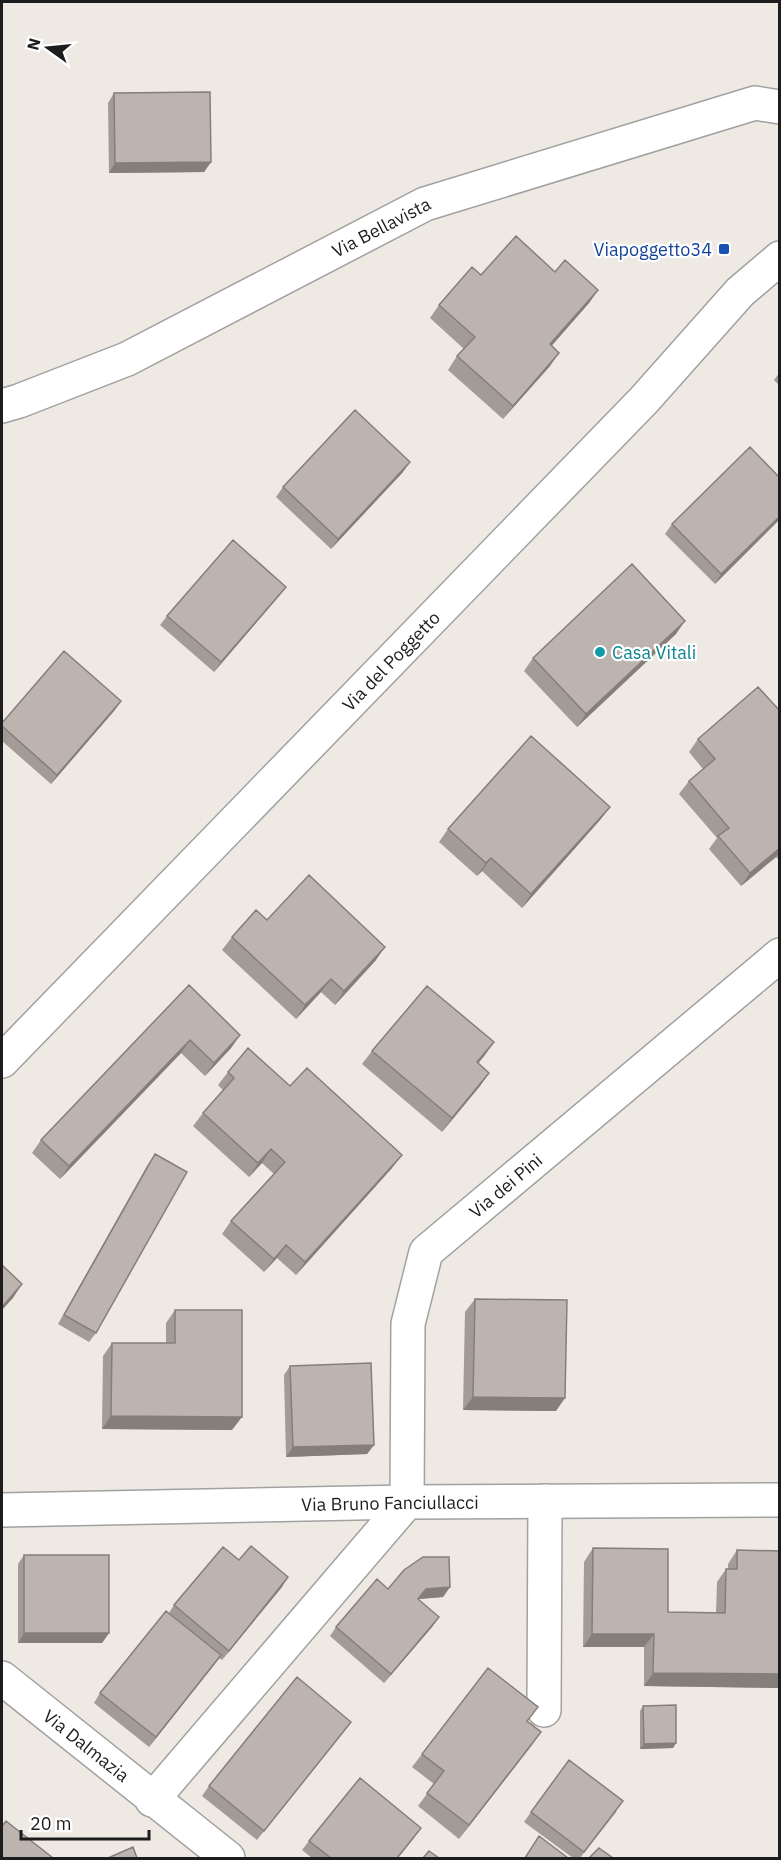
<svg xmlns="http://www.w3.org/2000/svg" width="781" height="1860" font-family="'IBM Plex Sans',sans-serif">
  <rect width="100%" height="100%" fill="#eee9e3"/>
  <g fill="none" stroke-linecap="round" stroke-linejoin="round">
    <defs>
      <g id="minor">
        <path id="s1" d="M 2,406 L 19,401 L 127,359 L 425,204 L 755,103 L 780,107"/>
        <path id="s2" d="M 2,1061 L 644,400 L 740,292 L 780,258"/>
        <path id="s3" d="M 2,1510 L 407,1502 L 780,1500"/>
        <path id="s4" d="M 2,1678 L 228,1858"/>
        <path d="M 544,1710 L 545,1501"/>
        <path id="s5" d="M 152,1800 L 407,1502 L 408,1324 L 426,1252 L 780,955"/>
      </g>
    </defs>
    <!-- minor casing -->
    <use href="#minor" stroke="#a1a1a1" stroke-width="36"/>
    <!-- minor -->
    <use href="#minor" stroke="#fff" stroke-width="33"/>
  </g>
  <!-- wall -->
  <path fill="#a39b96" d="M 114,93 L 211,162 L 204,172 L 109,173 L 108,103 Z
    M 481,275 L 598,290 L 589,303 L 551,346 L 550,366 L 503,419 L 448,370 L 457,356 L 464,349 L 430,318 L 439,305 Z
    M 780,372 L 780,386 L 774,380 Z
    M 403,472 L 331,549 L 276,497 L 283,487 Z
    M 780,478 L 780,519 L 715,584 L 665,534 L 672,524 Z
    M 279,596 L 214,672 L 160,625 L 167,616 Z
    M 676,634 L 577,727 L 524,671 L 533,658 Z
    M 121,701 L 114,711 L 51,784 L 2,741 L 2,723 Z
    M 780,711 L 780,861 L 776,857 L 741,886 L 709,849 L 717,838 L 679,794 L 689,781 L 703,769 L 689,752 L 698,739 Z
    M 610,807 L 600,820 L 522,908 L 482,871 L 477,876 L 439,842 L 448,829 Z
    M 232,937 L 376,960 L 335,1005 L 321,992 L 296,1019 L 222,950 Z
    M 189,985 L 240,1035 L 231,1048 L 205,1076 L 181,1053 L 60,1179 L 32,1153 L 41,1140 Z
    M 494,1042 L 478,1063 L 489,1073 L 480,1086 L 442,1132 L 362,1064 L 372,1051 Z
    M 228,1072 L 290,1086 L 392,1168 L 296,1275 L 277,1258 L 264,1272 L 222,1234 L 231,1221 L 274,1174 L 262,1163 L 249,1177 L 193,1126 L 203,1113 L 223,1090 L 218,1085 Z
    M 155,1154 L 96,1333 L 89,1342 L 58,1324 L 148,1164 Z
    M 475,1299 L 556,1411 L 463,1410 L 465,1312 Z
    M 175,1310 L 232,1430 L 102,1429 L 103,1356 L 112,1343 L 166,1343 L 166,1323 Z
    M 290,1366 L 374,1445 L 367,1454 L 286,1457 L 284,1375 Z
    M 593,1548 L 668,1612 L 716,1613 L 717,1582 L 726,1569 L 728,1569 L 728,1564 L 737,1550 L 779,1688 L 644,1686 L 644,1647 L 583,1647 L 584,1562 Z
    M 24,1555 L 109,1633 L 102,1643 L 18,1643 L 18,1564 Z
    M 239,1560 L 282,1587 L 222,1660 L 219,1658 L 149,1747 L 94,1703 L 100,1693 L 169,1613 L 174,1605 Z
    M 450,1587 L 443,1597 L 419,1599 L 419,1600 L 439,1617 L 432,1627 L 384,1683 L 330,1636 L 336,1627 L 388,1589 Z
    M 643,1706 L 676,1743 L 673,1748 L 640,1749 L 640,1711 Z
    M 528,1722 L 541,1732 L 459,1839 L 418,1806 L 434,1784 L 412,1767 L 422,1754 Z
    M 344,1731 L 257,1840 L 202,1796 L 209,1786 Z
    M 617,1811 L 580,1858 L 573,1858 L 524,1822 L 531,1812 Z
    M 414,1838 L 398,1858 L 312,1858 L 302,1850 L 309,1841 Z"/>
  <!-- shaded-wall -->
  <path fill="#857e7a" d="M 211,162 L 204,172 L 109,173 L 115,163 Z
    M 598,290 L 589,303 L 541,358 L 550,344 Z
    M 559,353 L 550,366 L 503,419 L 513,406 Z
    M 410,462 L 403,472 L 331,549 L 338,539 Z
    M 780,516 L 780,519 L 715,584 L 721,574 Z
    M 286,587 L 279,596 L 214,672 L 221,662 Z
    M 685,621 L 676,634 L 577,727 L 586,714 Z
    M 121,701 L 114,711 L 51,784 L 57,775 Z
    M 610,807 L 600,820 L 522,908 L 531,894 Z
    M 780,848 L 780,852 L 776,857 L 741,886 L 750,873 Z
    M 491,858 L 482,871 L 477,876 L 486,863 Z
    M 385,947 L 376,960 L 335,1005 L 344,991 Z
    M 331,979 L 321,992 L 296,1019 L 305,1005 Z
    M 240,1035 L 231,1048 L 205,1076 L 214,1063 Z
    M 190,1040 L 181,1053 L 60,1179 L 69,1166 Z
    M 494,1042 L 485,1055 L 468,1076 L 477,1062 Z
    M 489,1073 L 480,1086 L 442,1132 L 452,1118 Z
    M 271,1149 L 262,1163 L 249,1177 L 258,1163 Z
    M 402,1155 L 392,1168 L 296,1275 L 305,1262 Z
    M 286,1245 L 277,1258 L 264,1272 L 274,1259 Z
    M 22,1284 L 13,1298 L 2,1310 L 2,1307 Z
    M 473,1397 L 565,1398 L 556,1411 L 463,1410 Z
    M 111,1416 L 242,1417 L 232,1430 L 102,1429 Z
    M 374,1445 L 367,1454 L 286,1457 L 293,1447 Z
    M 288,1577 L 282,1587 L 222,1660 L 229,1651 Z
    M 450,1587 L 443,1597 L 419,1599 L 411,1609 L 426,1589 Z
    M 439,1617 L 432,1627 L 384,1683 L 391,1674 Z
    M 24,1633 L 109,1633 L 102,1643 L 18,1643 Z
    M 592,1634 L 654,1634 L 644,1647 L 583,1647 Z
    M 221,1655 L 214,1665 L 149,1747 L 156,1737 Z
    M 653,1673 L 780,1674 L 780,1688 L 644,1686 Z
    M 541,1732 L 532,1745 L 459,1839 L 469,1825 Z
    M 676,1743 L 673,1748 L 640,1749 L 644,1744 Z"/>
  <!-- building -->
  <path fill="#beb4af" stroke="#857e7a" stroke-width="1.5" d="M 210,92 L 211,162 L 115,163 L 114,93 Z
    M 516,236 L 555,272 L 565,260 L 598,290 L 550,344 L 559,353 L 513,406 L 457,356 L 475,337 L 439,305 L 472,267 L 481,275 Z
    M 355,410 L 410,462 L 338,539 L 283,487 Z
    M 750,447 L 780,478 L 780,516 L 721,574 L 672,524 Z
    M 233,540 L 286,587 L 221,662 L 167,616 Z
    M 632,564 L 685,621 L 586,714 L 533,658 Z
    M 64,651 L 121,701 L 57,775 L 2,726 L 2,723 Z
    M 758,687 L 780,711 L 780,848 L 750,873 L 718,836 L 729,828 L 689,781 L 715,759 L 698,739 Z
    M 531,736 L 610,807 L 531,894 L 491,858 L 486,863 L 448,829 Z
    M 309,875 L 385,947 L 344,991 L 331,979 L 305,1005 L 232,937 L 256,910 L 267,920 Z
    M 189,985 L 240,1035 L 214,1063 L 190,1040 L 69,1166 L 41,1140 Z
    M 427,986 L 494,1042 L 477,1062 L 489,1073 L 452,1118 L 372,1051 Z
    M 248,1048 L 290,1086 L 307,1068 L 402,1155 L 305,1262 L 286,1245 L 274,1259 L 231,1221 L 285,1162 L 271,1149 L 258,1163 L 203,1113 L 234,1078 L 228,1072 Z
    M 155,1154 L 187,1172 L 96,1333 L 64,1315 Z
    M 2,1265 L 22,1284 L 2,1307 Z
    M 475,1299 L 567,1300 L 565,1398 L 473,1397 Z
    M 175,1310 L 242,1310 L 242,1417 L 111,1416 L 112,1343 L 175,1343 Z
    M 371,1363 L 374,1445 L 293,1447 L 290,1366 Z
    M 251,1546 L 288,1577 L 229,1651 L 174,1605 L 223,1547 L 239,1560 Z
    M 593,1548 L 668,1549 L 668,1612 L 725,1613 L 726,1569 L 737,1569 L 737,1550 L 780,1551 L 780,1674 L 653,1673 L 654,1634 L 592,1634 Z
    M 24,1555 L 109,1555 L 109,1633 L 24,1633 Z
    M 423,1557 L 449,1557 L 450,1587 L 426,1589 L 418,1599 L 439,1617 L 391,1674 L 336,1627 L 377,1579 L 388,1589 L 404,1570 Z
    M 166,1611 L 221,1655 L 156,1737 L 100,1693 Z
    M 488,1668 L 538,1707 L 527,1721 L 541,1732 L 469,1825 L 427,1793 L 444,1771 L 422,1754 Z
    M 297,1677 L 351,1722 L 264,1831 L 209,1786 Z
    M 676,1705 L 676,1743 L 644,1744 L 643,1706 Z
    M 569,1760 L 623,1801 L 584,1852 L 531,1812 Z
    M 360,1778 L 421,1828 L 397,1858 L 331,1858 L 309,1841 Z
    M 6,1821 L 53,1858 L 2,1858 L 2,1826 Z
    M 539,1836 L 568,1858 L 525,1858 Z
    M 133,1847 L 137,1858 L 108,1858 Z
    M 599,1848 L 613,1858 L 589,1858 Z
    M 429,1851 L 439,1858 L 423,1858 Z"/>
  <!-- markers -->
  <rect fill="#1a4fb4" stroke="#fff" stroke-width="2" x="718" y="243" width="12" height="12" rx="3"/>
  <circle fill="#0f9aa8" stroke="#fff" stroke-width="2" cx="600" cy="652" r="6"/>
  <g text-anchor="middle" dominant-baseline="central" stroke-width="4.5" stroke-linejoin="round" paint-order="stroke">
    <!-- street labels -->
    <g font-size="18" fill="#1d1d1d" stroke="#fff">
      <text stroke="none"><textPath href="#s1" startOffset="420">Via Bellavista</textPath></text>
      <text stroke="none"><textPath href="#s2" startOffset="558">Via del Poggetto</textPath></text>
      <text stroke="none"><textPath href="#s5" startOffset="748">Via dei Pini</textPath></text>
      <text stroke="none"><textPath href="#s3" startOffset="388">Via Bruno Fanciullacci</textPath></text>
      <text stroke="none"><textPath href="#s4" startOffset="108">Via Dalmazia</textPath></text>
    </g>
    <!-- transit labels -->
    <g font-size="18" fill="#164399" stroke="#fff" text-anchor="end">
      <text x="712" y="249">Viapoggetto34</text>
    </g>
    <!-- culture labels -->
    <g font-size="18" fill="#0d838f" stroke="#fff" text-anchor="start">
      <text x="612" y="652">Casa Vitali</text>
    </g>
  </g>
  <!-- border -->
  <rect width="781" height="1860" fill="none" stroke="#1d1d1d" stroke-width="6"/>
  <!-- north arrow -->
  <g transform="translate(48 48) rotate(285)" stroke="#ffffff" stroke-width="4.5" paint-order="stroke">
  <path d="M0-4.5L10 22L0 15L-10 22Z" fill="#1d1d1d"/>
  <text y="-9" font-size="16" font-weight="bold" text-anchor="middle" fill="#1d1d1d">N</text>
  </g>
  <!-- scale -->
  <path d="M21 1830v9h128v-9" fill="none" stroke="#1d1d1d" stroke-width="3"/>
  <text x="30" y="1830" font-size="18" fill="#1d1d1d" stroke="#ffffff" stroke-width="4.5" paint-order="stroke">20 m</text>
</svg>
